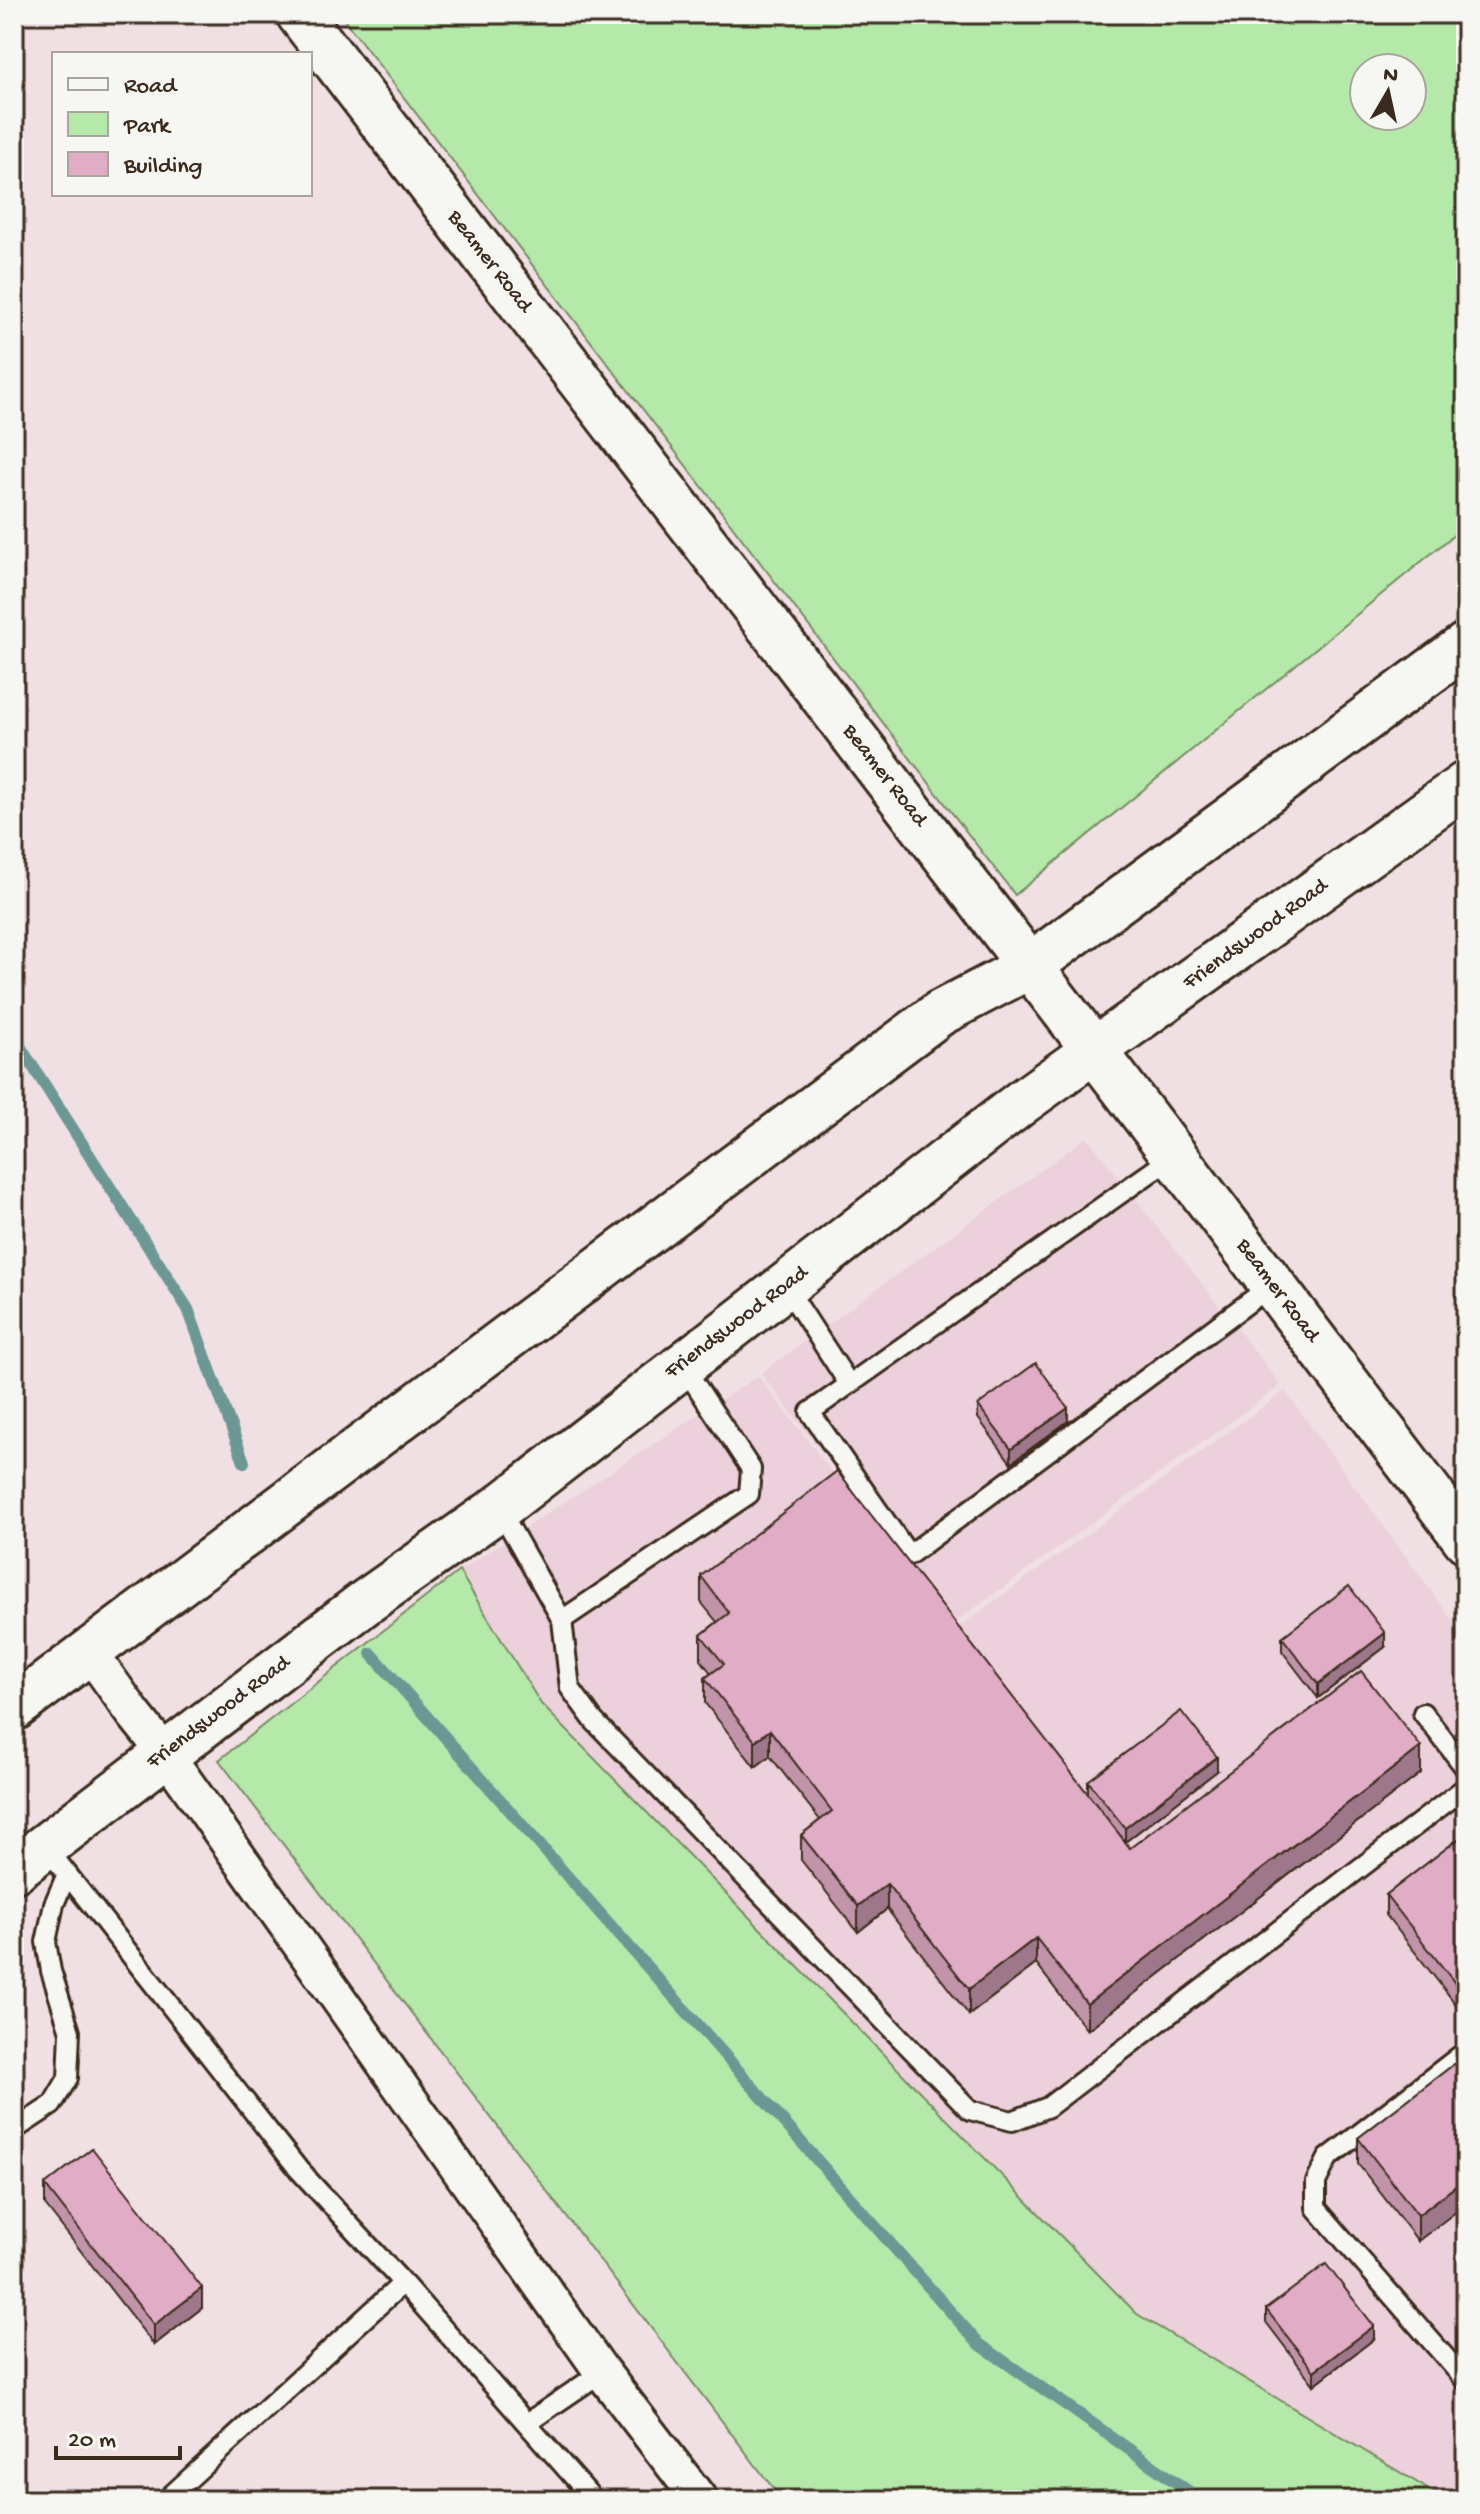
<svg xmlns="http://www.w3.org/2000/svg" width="1480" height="2514" font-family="'Gochi Hand',sans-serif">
  <rect width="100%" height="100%" fill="#f0e0e4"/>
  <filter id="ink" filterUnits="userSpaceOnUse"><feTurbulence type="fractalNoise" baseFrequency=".0125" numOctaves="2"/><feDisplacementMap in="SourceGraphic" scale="16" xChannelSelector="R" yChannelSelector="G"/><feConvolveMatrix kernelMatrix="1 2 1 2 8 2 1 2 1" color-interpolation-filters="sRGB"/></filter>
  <g filter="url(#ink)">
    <!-- built -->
    <path fill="#ecd0db" d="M 1087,1137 L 1281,1385 L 953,1624 L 761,1373 Z
      M 758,1376 L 955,1630 L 1285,1391 L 1466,1639 L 1466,2500 L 1446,2500 L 1137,2314 L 541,1704 L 459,1571 Z"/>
    <!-- green -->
    <path fill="#b5e9aa" stroke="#788a64" stroke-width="2" fill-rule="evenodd" d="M 340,14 L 1466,14 L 1466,525 L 1015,895 ZM 1364,68 L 1412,68 L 1412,116 L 1364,116 Z
      M 459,1571 L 541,1704 L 1137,2314 L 1446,2500 L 782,2500 L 219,1760 Z"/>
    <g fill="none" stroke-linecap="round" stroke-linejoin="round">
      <!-- stream -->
      <path stroke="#6c9795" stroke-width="12" d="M 14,1037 L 188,1309 L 244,1462
        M 371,1653 L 978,2343 L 1201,2500"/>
      <defs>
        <path id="lane" d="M 1174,1156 L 810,1412 L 909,1555 L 1272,1285
          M 786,1287 L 849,1384
          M 499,1508 L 562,1620 L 570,1688 L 594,1721 L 970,2110 L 1012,2121 L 1048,2107 L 1466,1787
          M 562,1620 L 749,1494 L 751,1469 L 682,1364
          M 1423,1713 L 1466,1769
          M 46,1847 L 299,2170 L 403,2283
          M 1466,2051 L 1328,2158 L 1316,2182 L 1316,2208 L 1466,2381
          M 14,2130 L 52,2105 L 68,2078 L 70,2032 L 51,1971 L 46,1942 L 54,1904 L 67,1874
          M 527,2423 L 602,2372
          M 166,2500 L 403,2283 L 594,2500"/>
        <path id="street" d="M 88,1650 L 133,1713 L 165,1753 L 602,2372 L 700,2500"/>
        <path id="secondary" d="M 299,14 L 1095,1051 L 1466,1540
          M 14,1708 L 940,1013 L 1030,966 L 1466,645
          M 14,1870 L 363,1604 L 499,1508 L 1022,1102 L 1466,784"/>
      </defs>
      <!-- lane casing -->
      <use href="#lane" stroke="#3b2a1e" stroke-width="24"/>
      <!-- street casing -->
      <use href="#street" stroke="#3b2a1e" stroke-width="40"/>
      <!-- secondary casing -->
      <use href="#secondary" stroke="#3b2a1e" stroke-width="50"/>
      <!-- lane -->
      <use href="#lane" stroke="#f6f6f2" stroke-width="18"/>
      <!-- street -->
      <use href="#street" stroke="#f6f6f2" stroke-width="34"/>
      <!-- secondary -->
      <use href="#secondary" stroke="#f6f6f2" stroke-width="44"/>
    </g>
    <!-- wall -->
    <path fill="#c294a9" stroke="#3b2a1e" stroke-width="2" d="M 978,1405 L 1068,1421 L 1011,1463 L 978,1418 Z
      M 701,1576 L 1130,1848 L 1421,1773 L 1087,2030 L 1036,1964 L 969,2015 L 887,1909 L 858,1932 L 801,1860 L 801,1835 L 820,1820 L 770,1756 L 755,1767 L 705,1703 L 705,1678 L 711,1673 L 701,1660 L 701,1635 L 717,1622 L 701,1602 Z
      M 1282,1637 L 1385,1647 L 1318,1698 L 1282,1651 Z
      M 1217,1771 L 1125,1842 L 1088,1795 L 1088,1781 Z
      M 1466,1833 L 1466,2017 L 1386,1915 L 1386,1895 Z
      M 1466,2055 L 1418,2241 L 1358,2164 L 1358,2138 Z
      M 45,2185 L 202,2308 L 154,2345 L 45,2205 Z
      M 1266,2309 L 1374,2339 L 1314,2385 L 1266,2322 Z"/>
    <!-- shaded-wall -->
    <path fill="#9e788a" stroke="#3b2a1e" stroke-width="2" d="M 1068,1408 L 1068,1421 L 1011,1463 L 1011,1449 Z
      M 1385,1633 L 1385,1647 L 1318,1698 L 1318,1684 Z
      M 770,1730 L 770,1756 L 755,1767 L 755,1741 Z
      M 1421,1747 L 1421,1773 L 1087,2030 L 1087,2004 Z
      M 1217,1757 L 1217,1771 L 1125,1842 L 1125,1828 Z
      M 887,1884 L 887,1909 L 858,1932 L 858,1906 Z
      M 1036,1938 L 1036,1964 L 969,2015 L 969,1989 Z
      M 1466,2178 L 1466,2204 L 1418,2241 L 1418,2215 Z
      M 202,2288 L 202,2308 L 154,2345 L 154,2325 Z
      M 1374,2326 L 1374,2339 L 1314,2385 L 1314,2371 Z"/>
    <!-- building -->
    <path fill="#e1acc5" stroke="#3b2a1e" stroke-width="2" d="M 1036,1363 L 1068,1408 L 1011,1449 L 978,1405 Z
      M 837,1471 L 1130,1848 L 1361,1671 L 1421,1747 L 1087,2004 L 1036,1938 L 969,1989 L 887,1884 L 858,1906 L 801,1835 L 832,1811 L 770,1730 L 755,1741 L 705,1678 L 724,1664 L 701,1635 L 729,1613 L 701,1576 Z
      M 1349,1586 L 1385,1633 L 1318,1684 L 1282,1637 Z
      M 1181,1711 L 1217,1757 L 1125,1828 L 1088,1781 Z
      M 1466,1833 L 1466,1997 L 1386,1895 Z
      M 1466,2055 L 1466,2178 L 1418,2215 L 1358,2138 Z
      M 92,2148 L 202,2288 L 154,2325 L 45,2185 Z
      M 1326,2264 L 1374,2326 L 1314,2371 L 1266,2309 Z"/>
  </g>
  <g text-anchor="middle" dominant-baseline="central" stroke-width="6" stroke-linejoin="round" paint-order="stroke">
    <!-- street labels -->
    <g font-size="22" fill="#3b2a1e" stroke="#f6f6f2">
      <text transform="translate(489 262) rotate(52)">Beamer Road</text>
      <text transform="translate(884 776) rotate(52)">Beamer Road</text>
      <text transform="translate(1256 935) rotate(-36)">Friendswood Road</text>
      <text transform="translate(1277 1291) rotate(53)">Beamer Road</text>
      <text transform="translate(737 1323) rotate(-37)">Friendswood Road</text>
      <text transform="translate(219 1713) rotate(-37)">Friendswood Road</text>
    </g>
  </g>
  <!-- margin -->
  <rect width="1480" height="2514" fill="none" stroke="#f6f6f2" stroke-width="48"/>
  <rect x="24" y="24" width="1432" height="2466" fill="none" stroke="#3b2a1e" stroke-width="3" filter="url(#ink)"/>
  <!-- legend -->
  <rect x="52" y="52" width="260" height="144" fill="#f6f6f2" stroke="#aba49d" stroke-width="2"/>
  <rect x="68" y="78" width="40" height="12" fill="#f6f6f2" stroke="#aba49d" stroke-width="2"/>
  <text x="124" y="92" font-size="24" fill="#3b2a1e">Road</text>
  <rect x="68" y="112" width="40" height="24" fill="#b5e9aa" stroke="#aba49d" stroke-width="2"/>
  <text x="124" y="132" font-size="24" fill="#3b2a1e">Park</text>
  <rect x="68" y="152" width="40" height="24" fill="#e1acc5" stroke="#aba49d" stroke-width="2"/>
  <text x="124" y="172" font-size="24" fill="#3b2a1e">Building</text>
  <!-- north arrow -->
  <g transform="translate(1388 92) rotate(9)"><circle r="38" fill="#f6f6f2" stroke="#aba49d" stroke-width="2"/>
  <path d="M0-6L14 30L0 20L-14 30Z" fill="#3b2a1e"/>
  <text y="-12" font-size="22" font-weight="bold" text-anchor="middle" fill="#3b2a1e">N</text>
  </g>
  <!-- scale -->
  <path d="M56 2446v12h124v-12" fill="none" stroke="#3b2a1e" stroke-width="4"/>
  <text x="68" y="2446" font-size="24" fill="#3b2a1e" stroke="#f6f6f2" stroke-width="6" paint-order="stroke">20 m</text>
</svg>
